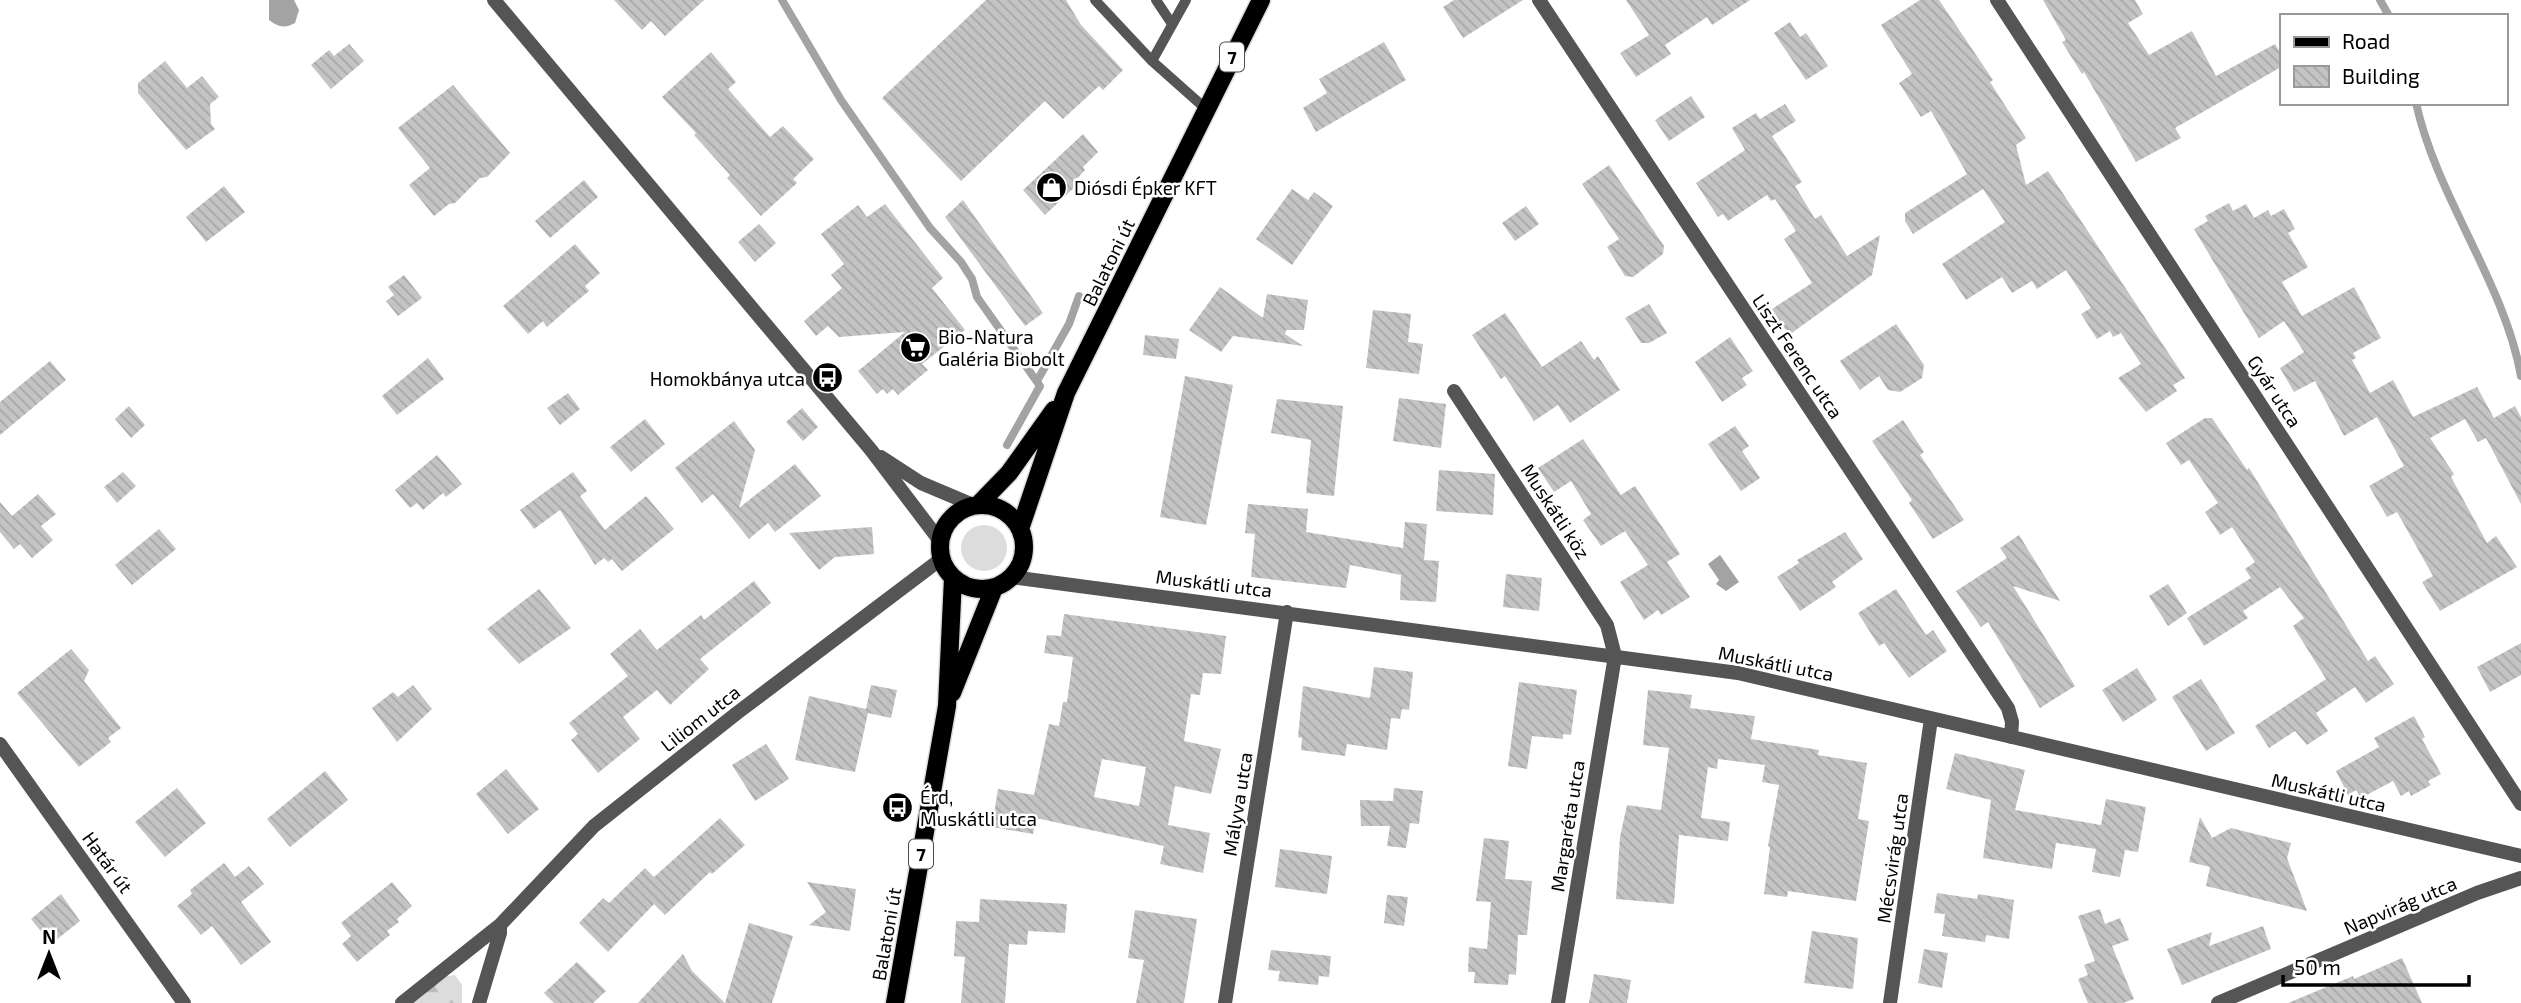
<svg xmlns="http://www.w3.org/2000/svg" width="2521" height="1003" font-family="'Exo 2',sans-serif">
  <defs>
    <pattern id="forest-firs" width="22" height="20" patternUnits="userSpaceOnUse" patternTransform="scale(1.75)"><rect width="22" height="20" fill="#dcdcdc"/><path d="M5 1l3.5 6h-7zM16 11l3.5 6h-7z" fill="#bbb"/></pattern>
    <pattern id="building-back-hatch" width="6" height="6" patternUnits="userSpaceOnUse" patternTransform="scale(1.75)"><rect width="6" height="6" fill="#c4c4c4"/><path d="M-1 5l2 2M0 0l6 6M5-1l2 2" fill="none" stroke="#a7a7a7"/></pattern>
  </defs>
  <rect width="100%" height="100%" fill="#fff"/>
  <!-- grass -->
  <path fill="#dcdcdc" d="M961 548a23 23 0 1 1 46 0a23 23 0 1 1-46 0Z"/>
  <!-- forest -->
  <path fill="url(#forest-firs)" d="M 455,975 L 462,985 L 462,1003 L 408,1003 L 441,977 Z"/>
  <!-- water -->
  <path fill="#a3a3a3" d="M 269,0 L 294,0 L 299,10 L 295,23 C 284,29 278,27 269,20 Z
    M 1720,555 L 1739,582 L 1726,591 L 1716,584 L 1719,580 L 1708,564 Z"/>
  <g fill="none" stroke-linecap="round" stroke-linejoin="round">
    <!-- stream -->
    <path stroke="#a3a3a3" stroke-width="8" d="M 782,0 L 841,100 L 930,228 L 961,262 L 972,279 L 977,297 L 1040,386 L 1007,445
      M 2380,0 L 2389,16
      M 2416,103 C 2437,198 2504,282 2521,376
      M 1037,381 L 1069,324 L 1079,296"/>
  </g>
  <!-- building -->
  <path fill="url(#building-back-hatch)" fill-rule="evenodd" d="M 614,0 L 704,0 L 665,36 L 651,21 L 642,30 Z
    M 986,0 L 1066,0 L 1081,25 L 1123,70 L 1103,90 L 1099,86 L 1063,119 L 1045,101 L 961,181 L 882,98 Z
    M 1454,0 L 1523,0 L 1463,38 L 1443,7 Z
    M 1626,0 L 1750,0 L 1712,25 L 1707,17 L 1665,45 L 1671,54 L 1636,77 L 1620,53 L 1649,35 Z
    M 1920,0 L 1939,0 L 1993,80 L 1990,82 L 2026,138 L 2016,145 L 2026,185 L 2048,171 L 2185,378 L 2173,385 L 2177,391 L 2146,412 L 2118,378 L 2141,364 L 2121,333 L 2113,337 L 2110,331 L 2097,339 L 2081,314 L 2091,308 L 2066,270 L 2037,289 L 2032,281 L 2012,293 L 2002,277 L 1966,300 L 1942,264 L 2005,222 L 1983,189 L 1913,234 L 1905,221 L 1905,213 L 1967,174 L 1931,111 L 1921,117 L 1899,83 L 1912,74 L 1881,25 Z
    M 2043,0 L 2135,0 L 2143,14 L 2128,23 L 2149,55 L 2192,31 L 2216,76 L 2275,44 L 2281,54 L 2281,67 L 2175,128 L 2181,138 L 2136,162 L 2084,72 L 2082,74 L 2062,42 L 2066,40 Z
    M 1790,22 L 1800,37 L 1806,33 L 1828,66 L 1806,80 L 1774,33 Z
    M 1384,42 L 1406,80 L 1316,132 L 1303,108 L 1327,93 L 1319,79 Z
    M 349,44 L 364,61 L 331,89 L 311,65 L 329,50 L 334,56 Z
    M 711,52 L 736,82 L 728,89 L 770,137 L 783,126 L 814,159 L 793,179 L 797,183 L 761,216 L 727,178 L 730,175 L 694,135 L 696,133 L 662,97 Z
    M 165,61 L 187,88 L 202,76 L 219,97 L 210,104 L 211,124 L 215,129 L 186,150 L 138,93 L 138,83 Z
    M 453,85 L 510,153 L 487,177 L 480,178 L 455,203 L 449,204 L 434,216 L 409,185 L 430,168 L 398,128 Z
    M 1691,96 L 1705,117 L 1669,141 L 1655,120 Z
    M 1785,104 L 1796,121 L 1772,136 L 1802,182 L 1795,186 L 1815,219 L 1821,215 L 1847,256 L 1880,235 L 1872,275 L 1789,335 L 1772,309 L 1812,283 L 1784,239 L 1796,231 L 1775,199 L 1771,201 L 1767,195 L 1728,221 L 1723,214 L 1718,217 L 1696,183 L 1745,150 L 1732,128 L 1756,113 L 1760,119 Z
    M 1083,134 L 1098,152 L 1083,167 L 1085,170 L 1076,180 L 1079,183 L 1045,215 L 1023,190 Z
    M 1609,165 L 1664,246 L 1663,254 L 1633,277 L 1625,276 L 1607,247 L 1619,239 L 1582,184 Z
    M 584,180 L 598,197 L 550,238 L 535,221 Z
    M 224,186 L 245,212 L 206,242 L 186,217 Z
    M 1292,189 L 1308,200 L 1314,192 L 1333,206 L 1292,265 L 1256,239 Z
    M 963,200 L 1043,313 L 1025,326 L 945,217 Z
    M 2229,203 L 2233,211 L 2246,204 L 2254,218 L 2268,210 L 2271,216 L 2284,209 L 2295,229 L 2288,233 L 2308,267 L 2282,282 L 2302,316 L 2354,287 L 2381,338 L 2353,353 L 2356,358 L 2352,360 L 2370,393 L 2393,380 L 2413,417 L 2477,387 L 2494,418 L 2515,406 L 2521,417 L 2521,504 L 2486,438 L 2478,442 L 2465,419 L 2430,438 L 2454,474 L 2451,477 L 2487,543 L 2496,536 L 2517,567 L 2440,611 L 2422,582 L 2433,576 L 2397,512 L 2387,517 L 2369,486 L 2404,466 L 2377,417 L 2344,436 L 2315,381 L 2294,392 L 2280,368 L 2304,352 L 2284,321 L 2259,338 L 2194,229 L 2208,221 L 2205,216 Z
    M 885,204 L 943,278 L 932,288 L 965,330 L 922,364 L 928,370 L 898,395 L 893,389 L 887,394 L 883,389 L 877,394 L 858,371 L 905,332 L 839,337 L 828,326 L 816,336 L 804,321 L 842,288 L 831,275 L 844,264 L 821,234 L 858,205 L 867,217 Z
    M 1526,206 L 1539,224 L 1515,241 L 1502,223 Z
    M 759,224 L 776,243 L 755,262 L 738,242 Z
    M 575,244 L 600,273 L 585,286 L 589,291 L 571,306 L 547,327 L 543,321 L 528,334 L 503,306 Z
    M 404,275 L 422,298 L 398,316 L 386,301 L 394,295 L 388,287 Z
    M 1220,287 L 1263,318 L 1267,294 L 1308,300 L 1304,330 L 1286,330 L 1285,334 L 1303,346 L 1233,336 L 1221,352 L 1189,330 Z
    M 1649,304 L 1667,333 L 1649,343 L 1641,343 L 1625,318 Z
    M 1373,310 L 1411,314 L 1408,342 L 1423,344 L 1419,374 L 1366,368 Z
    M 1505,313 L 1542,367 L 1581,341 L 1594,360 L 1598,356 L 1620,390 L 1570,423 L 1558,405 L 1534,421 L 1505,376 L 1501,379 L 1472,335 Z
    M 1896,324 L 1924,365 L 1922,378 L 1900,392 L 1888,390 L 1879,376 L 1860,390 L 1840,361 Z
    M 1145,335 L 1179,339 L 1176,359 L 1143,355 Z
    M 1730,337 L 1753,371 L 1742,378 L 1747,385 L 1722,402 L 1695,362 Z
    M 428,358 L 444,379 L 397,415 L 382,396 Z
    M 50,361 L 66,380 L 0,435 L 0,402 Z
    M 1185,376 L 1233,385 L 1206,525 L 1160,517 Z
    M 568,393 L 580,409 L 560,425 L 547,408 Z
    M 1399,398 L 1446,404 L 1441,448 L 1393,441 Z
    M 1277,399 L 1343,406 L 1334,496 L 1306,493 L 1311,440 L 1271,433 Z
    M 129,406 L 145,425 L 131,438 L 115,419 Z
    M 802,408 L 818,427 L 803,441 L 786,422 Z
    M 2205,418 L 2212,418 L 2247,470 L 2249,468 L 2368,661 L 2375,656 L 2394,684 L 2366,703 L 2355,687 L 2316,713 L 2328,731 L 2307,745 L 2295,731 L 2269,748 L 2255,726 L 2326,679 L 2293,626 L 2304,618 L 2280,587 L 2243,611 L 2248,618 L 2204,646 L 2187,618 L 2251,578 L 2245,569 L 2255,562 L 2232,527 L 2220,535 L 2205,512 L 2218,503 L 2189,460 L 2181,465 L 2166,443 Z
    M 645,419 L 665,444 L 631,472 L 610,447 Z
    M 1903,420 L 1924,452 L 1920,455 L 1964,520 L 1933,539 L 1909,503 L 1912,500 L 1872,441 Z
    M 734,421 L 755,450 L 739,508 L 795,464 L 821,496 L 775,532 L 768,523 L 749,539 L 713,494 L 702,503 L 675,468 Z
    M 1735,426 L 1749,446 L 1742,451 L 1760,478 L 1741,491 L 1708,444 Z
    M 1583,439 L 1621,495 L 1635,486 L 1680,554 L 1667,562 L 1690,597 L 1661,615 L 1658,610 L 1644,620 L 1620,582 L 1648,565 L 1625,531 L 1601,546 L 1583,520 L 1591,514 L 1571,481 L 1554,492 L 1538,468 Z
    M 437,455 L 462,484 L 446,497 L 443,493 L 423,510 L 417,503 L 410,508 L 395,490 Z
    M 1439,470 L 1495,474 L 1493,515 L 1436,511 Z
    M 123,472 L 136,486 L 117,503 L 104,487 Z
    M 573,472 L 587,491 L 580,496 L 605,530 L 646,496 L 674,529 L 622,571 L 612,559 L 608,562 L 604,558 L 595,565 L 560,510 L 534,529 L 520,510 Z
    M 38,494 L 56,514 L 41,526 L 53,540 L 32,558 L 20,544 L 14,549 L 0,532 L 0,502 L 12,516 Z
    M 1248,504 L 1308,509 L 1306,532 L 1403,548 L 1405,522 L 1427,524 L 1424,560 L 1439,561 L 1436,602 L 1400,600 L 1401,575 L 1350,565 L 1346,588 L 1251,577 L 1255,534 L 1245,533 Z
    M 872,527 L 874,554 L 835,557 L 819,570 L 789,533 Z
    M 159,529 L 176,549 L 132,585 L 115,565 Z
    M 1845,532 L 1863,559 L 1832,582 L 1836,587 L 1800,611 L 1777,577 L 1799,563 L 1797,560 Z
    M 2019,535 L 2060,601 L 2013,586 L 2075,686 L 2040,708 L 1988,622 L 1981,627 L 1956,591 L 2007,558 L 2000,548 Z
    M 1506,574 L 1542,578 L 1539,611 L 1503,607 Z
    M 754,581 L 771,603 L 700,659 L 709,669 L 670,705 L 657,690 L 623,717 L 640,739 L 598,773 L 571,740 L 578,734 L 569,723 L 628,676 L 610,654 L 640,629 L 657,650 L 701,615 L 704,620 Z
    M 2168,584 L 2187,613 L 2168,626 L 2149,596 Z
    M 539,589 L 571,628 L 519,664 L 487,629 Z
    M 1896,589 L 1926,635 L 1933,630 L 1947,651 L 1909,678 L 1884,643 L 1879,646 L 1858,613 Z
    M 1064,614 L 1226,636 L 1221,674 L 1203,673 L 1200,695 L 1191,694 L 1184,741 L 1221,749 L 1211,794 L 1175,786 L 1168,825 L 1210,833 L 1203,873 L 1160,864 L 1164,846 L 1036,818 L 1033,834 L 992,827 L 998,789 L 1034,795 L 1049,724 L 1059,726 L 1063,702 L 1067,702 L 1073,657 L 1044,653 L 1047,635 L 1061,636 ZM 1102,759 L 1146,767 L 1139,806 L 1094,797 Z
    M 2521,643 L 2521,675 L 2490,692 L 2477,667 Z
    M 71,649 L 89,670 L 84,681 L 121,728 L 108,738 L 111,742 L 79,767 L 17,693 Z
    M 1374,667 L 1413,672 L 1409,710 L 1402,709 L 1400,719 L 1391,718 L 1387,750 L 1347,744 L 1345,756 L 1301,750 L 1302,738 L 1298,737 L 1303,686 L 1370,698 Z
    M 2137,668 L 2157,700 L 2123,722 L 2102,690 Z
    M 2201,679 L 2235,733 L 2206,751 L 2172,697 Z
    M 1519,682 L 1577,690 L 1571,735 L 1563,734 L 1563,739 L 1532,736 L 1527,769 L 1508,766 Z
    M 413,685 L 432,709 L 397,742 L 372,708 L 393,692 L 398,697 Z
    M 871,685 L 897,690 L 891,718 L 868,713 L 855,772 L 795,760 L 809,696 L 866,709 Z
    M 1648,690 L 1692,695 L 1690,708 L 1755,716 L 1751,739 L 1819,750 L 1818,755 L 1867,763 L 1858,819 L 1869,821 L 1856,901 L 1788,891 L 1787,897 L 1764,894 L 1770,847 L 1768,846 L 1779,785 L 1762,782 L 1765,765 L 1718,759 L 1717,769 L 1708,767 L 1701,818 L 1730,822 L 1728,841 L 1679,835 L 1674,904 L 1616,899 L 1620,837 L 1627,805 L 1661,810 L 1669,748 L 1643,745 Z
    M 2414,716 L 2425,737 L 2422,739 L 2441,774 L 2428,781 L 2431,785 L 2411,796 L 2409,791 L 2401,796 L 2393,781 L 2361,798 L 2356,790 L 2348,795 L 2336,771 L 2379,747 L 2374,738 Z
    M 766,744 L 789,779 L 755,801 L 732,765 Z
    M 1955,753 L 2025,770 L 2015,810 L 2101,825 L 2106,799 L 2146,807 L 2138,852 L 2125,850 L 2120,877 L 2092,872 L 2096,849 L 2056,843 L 2052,869 L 1983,858 L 1991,800 L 1946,789 Z
    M 506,769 L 539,809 L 508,834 L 476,794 Z
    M 325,771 L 348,800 L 290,847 L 267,819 Z
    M 177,788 L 206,823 L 165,857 L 135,822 Z
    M 1394,788 L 1423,791 L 1419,824 L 1410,823 L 1406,848 L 1387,846 L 1390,826 L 1361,826 L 1360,800 L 1393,801 Z
    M 2200,817 L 2212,838 L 2231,828 L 2291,843 L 2287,858 L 2307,911 L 2206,886 L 2210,867 L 2189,862 Z
    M 720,818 L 745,845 L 712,874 L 710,872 L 665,915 L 654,904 L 608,952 L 579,923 L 603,898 L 609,903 L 645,868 L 654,877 Z
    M 1484,838 L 1509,841 L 1505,879 L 1532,881 L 1527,935 L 1518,935 L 1516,975 L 1509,974 L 1508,985 L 1474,983 L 1475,972 L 1468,972 L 1469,947 L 1487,949 L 1491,902 L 1476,901 Z
    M 1280,849 L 1332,856 L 1327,894 L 1275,887 Z
    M 224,863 L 235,877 L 249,866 L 264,884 L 241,902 L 271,942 L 241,965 L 212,926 L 201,935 L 177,906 L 192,894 L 190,890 Z
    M 392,882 L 412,906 L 397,919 L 399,922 L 387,931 L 390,935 L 357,962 L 342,944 L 351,936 L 341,923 Z
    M 807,882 L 856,889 L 850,931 L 809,925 L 826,912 Z
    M 1937,893 L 1977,899 L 1978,894 L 2014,900 L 2009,939 L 1986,935 L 1985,942 L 1942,936 L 1945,914 L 1934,913 Z
    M 61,894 L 80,921 L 51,944 L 31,919 Z
    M 1387,895 L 1408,897 L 1404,926 L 1384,923 Z
    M 980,899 L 1067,904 L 1065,933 L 1028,931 L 1027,945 L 1009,944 L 1005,1003 L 961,1003 L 965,957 L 954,956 L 956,921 L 979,922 Z
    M 2100,909 L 2105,924 L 2120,918 L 2129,940 L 2112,946 L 2134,999 L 2123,1003 L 2088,1003 L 2078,979 L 2088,975 L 2084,965 L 2095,961 L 2078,916 Z
    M 1135,910 L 1197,919 L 1184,1003 L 1136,1003 L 1144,960 L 1128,958 Z
    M 749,923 L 793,936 L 772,1003 L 725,1003 Z
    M 2263,926 L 2271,949 L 2182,985 L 2167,949 L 2212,932 L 2209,946 Z
    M 1812,931 L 1858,938 L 1853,989 L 1804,983 Z
    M 1924,949 L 1948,953 L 1942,988 L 1918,983 Z
    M 1271,950 L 1331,956 L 1329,977 L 1319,976 L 1318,985 L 1278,981 L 1280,971 L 1268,970 Z
    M 683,954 L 692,971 L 725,1003 L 638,1003 Z
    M 2402,958 L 2422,1003 L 2288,1003 L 2353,976 L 2354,979 Z
    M 577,962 L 606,991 L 593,1003 L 554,1003 L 544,993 Z
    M 1594,974 L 1631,980 L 1627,1003 L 1589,1003 Z"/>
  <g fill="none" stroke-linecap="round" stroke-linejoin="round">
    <defs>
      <path id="primary" d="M 978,505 L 1009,473 L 1054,410
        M940 547a42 42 0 1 1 84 0a42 42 0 1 1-84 0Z
        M 1020,529 L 1066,393 L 1261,0
        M 952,693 L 994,588
        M 895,1003 L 947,706 L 953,578"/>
    </defs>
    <!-- primary casing -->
    <use href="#primary" stroke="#dbdbdb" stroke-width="21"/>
    <!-- service -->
    <path stroke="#555" stroke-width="10" d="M 1095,0 L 1152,61 L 1206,109
      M 1156,0 L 1172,24
      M 1152,61 L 1186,0"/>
    <!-- minor -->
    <path stroke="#555" stroke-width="14" d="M 1539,0 L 2008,708 L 2012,722 L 2011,737
      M 1997,0 L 2521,804
      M 1454,391 L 1607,625 L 1615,656 L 1558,1003
      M 1011,577 L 1738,673 L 2521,856
      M 0,744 L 184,1003
      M 402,1003 L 500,925 L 594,826 L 737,713 L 941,559
      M 479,1003 L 500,933 L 500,925
      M 1225,1003 L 1287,612
      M 1890,1003 L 1931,719
      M 2218,1003 L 2477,893 L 2521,878"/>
    <!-- tertiary -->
    <path stroke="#555" stroke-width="14" d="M 494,0 L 871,450 L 940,541
      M 881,457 L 921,483 L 973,505"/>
    <!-- primary -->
    <use href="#primary" stroke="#000" stroke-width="18"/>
  </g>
  <!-- icons -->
  <defs>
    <symbol id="shop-disc" viewBox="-11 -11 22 22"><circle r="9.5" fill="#000" stroke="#fff"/><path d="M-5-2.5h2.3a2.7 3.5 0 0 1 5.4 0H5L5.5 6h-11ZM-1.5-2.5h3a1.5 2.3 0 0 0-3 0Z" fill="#fff"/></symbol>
    <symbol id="supermarket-disc" viewBox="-11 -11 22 22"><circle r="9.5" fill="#000" stroke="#fff"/><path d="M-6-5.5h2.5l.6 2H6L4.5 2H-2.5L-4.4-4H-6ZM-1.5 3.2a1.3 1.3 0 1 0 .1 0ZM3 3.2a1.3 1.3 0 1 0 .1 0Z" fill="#fff"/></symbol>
    <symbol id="bus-disc" viewBox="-11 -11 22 22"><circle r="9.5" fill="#000" stroke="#fff"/><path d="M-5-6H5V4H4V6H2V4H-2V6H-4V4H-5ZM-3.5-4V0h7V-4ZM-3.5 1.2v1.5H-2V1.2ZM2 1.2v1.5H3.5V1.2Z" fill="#fff"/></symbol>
  </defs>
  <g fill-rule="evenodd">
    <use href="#shop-disc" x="1034" y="170" width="35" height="35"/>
    <use href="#supermarket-disc" x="898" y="330" width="35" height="35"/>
    <use href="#bus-disc" x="810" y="360" width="35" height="35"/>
    <use href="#bus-disc" x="880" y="790" width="35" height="35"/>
  </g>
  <g text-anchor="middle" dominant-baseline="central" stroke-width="5" stroke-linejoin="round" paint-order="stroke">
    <!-- shield labels -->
    <g fill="#fff" stroke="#4c4c4c" stroke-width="2">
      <rect x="1220" y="42.5" width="24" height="29" rx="5"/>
      <rect x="909" y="839.5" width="24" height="29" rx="5"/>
    </g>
    <g font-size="18" font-weight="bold" fill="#000">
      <text x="1232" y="57">7</text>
      <text x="921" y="854">7</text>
    </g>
    <!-- poi labels -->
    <g font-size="19" fill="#000" stroke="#fff" text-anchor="start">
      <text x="1074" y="187">Diósdi Épker KFT</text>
      <text x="938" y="336">Bio-Natura<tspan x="938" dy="22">Galéria Biobolt</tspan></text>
      <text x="805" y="378" text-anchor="end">Homokbánya utca</text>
      <text x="920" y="796">Érd,<tspan x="920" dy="22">Muskátli utca</tspan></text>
    </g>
    <!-- street labels -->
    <g font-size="19" fill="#000" stroke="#fff">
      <text transform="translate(1108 262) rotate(-64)">Balatoni út</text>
      <text transform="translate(1798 356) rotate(56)">Liszt Ferenc utca</text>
      <text transform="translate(2275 391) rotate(57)">Gyár utca</text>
      <text transform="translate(1556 511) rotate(57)">Muskátli köz</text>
      <text transform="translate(1214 583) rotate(7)">Muskátli utca</text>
      <text transform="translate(1776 663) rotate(11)">Muskátli utca</text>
      <text transform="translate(700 718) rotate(-38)">Liliom utca</text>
      <text transform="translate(2329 792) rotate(13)">Muskátli utca</text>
      <text transform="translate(1237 804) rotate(-81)">Mályva utca</text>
      <text transform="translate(1567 826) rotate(-81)">Margaréta utca</text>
      <text transform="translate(1892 858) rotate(-82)">Mécsvirág utca</text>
      <text transform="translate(108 862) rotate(54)">Határ út</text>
      <text transform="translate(2400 905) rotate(-23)">Napvirág utca</text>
      <text transform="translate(886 934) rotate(-80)">Balatoni út</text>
    </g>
  </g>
  <!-- legend -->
  <rect x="2280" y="14" width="228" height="91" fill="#ffffff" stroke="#999999" stroke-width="2"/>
  <rect x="2294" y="37" width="35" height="10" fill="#000000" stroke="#999999" stroke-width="2"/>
  <text x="2342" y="49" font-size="21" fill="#000000">Road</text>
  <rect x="2294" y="66" width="35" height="21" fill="url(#building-back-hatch)" stroke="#999999" stroke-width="2"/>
  <text x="2342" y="84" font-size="21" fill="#000000">Building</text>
  <!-- north arrow -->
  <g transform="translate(49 954)" stroke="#ffffff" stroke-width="5" paint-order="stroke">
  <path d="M0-5L12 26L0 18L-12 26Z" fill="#000000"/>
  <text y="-10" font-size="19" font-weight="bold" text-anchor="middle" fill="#000000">N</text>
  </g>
  <!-- scale -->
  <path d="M2283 975v10h186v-10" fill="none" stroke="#000000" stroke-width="3.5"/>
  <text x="2294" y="975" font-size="21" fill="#000000" stroke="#ffffff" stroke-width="5" paint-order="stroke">50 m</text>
</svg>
